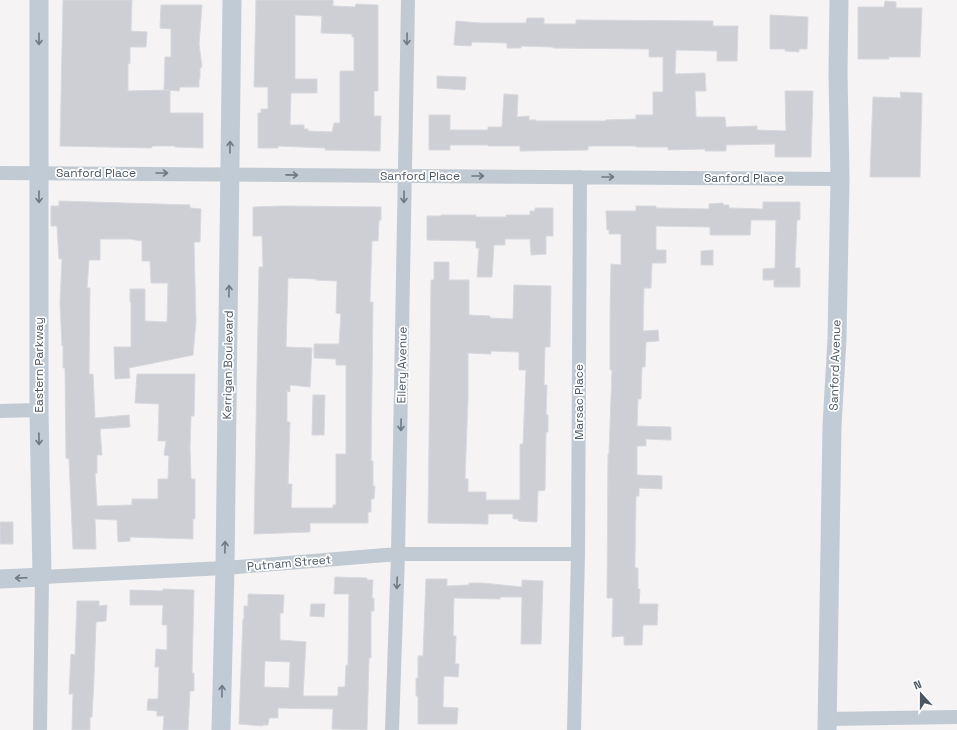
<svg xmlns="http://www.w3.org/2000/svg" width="957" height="730" font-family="'Space Grotesk',sans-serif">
  <rect width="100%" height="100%" fill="#f5f3f3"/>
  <!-- building -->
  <path fill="#cdcfd5" stroke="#d7d9de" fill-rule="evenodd" d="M 63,0 L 132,0 L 131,31 L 147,32 L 146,47 L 130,47 L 130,64 L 128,63 L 128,91 L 170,90 L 170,113 L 203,113 L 203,148 L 175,147 L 175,146 L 153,146 L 151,148 L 60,146 Z
    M 256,0 L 333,0 L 333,6 L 355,7 L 356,4 L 378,5 L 378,91 L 374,91 L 374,116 L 381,116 L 380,151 L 325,150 L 325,148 L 278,146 L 278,148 L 258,148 L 258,113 L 261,113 L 261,109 L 268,109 L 268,87 L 254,87 ZM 295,15 L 322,16 L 321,33 L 352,34 L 352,37 L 354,37 L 354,71 L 340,71 L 340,123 L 334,123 L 332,132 L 308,131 L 308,129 L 304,129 L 304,125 L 290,125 L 291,93 L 317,93 L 317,79 L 295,79 Z
    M 885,1 L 896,2 L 896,8 L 922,8 L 920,57 L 888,57 L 889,59 L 858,59 L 858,7 L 884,7 Z
    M 161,5 L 202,5 L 199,44 L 202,67 L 200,68 L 200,79 L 199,79 L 199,87 L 180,87 L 179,91 L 164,90 L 165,57 L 171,57 L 171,29 L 160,28 Z
    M 770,15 L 808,17 L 807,49 L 799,49 L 799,52 L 785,51 L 785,49 L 770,49 Z
    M 527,18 L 544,18 L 544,24 L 576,24 L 576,20 L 713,21 L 713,26 L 738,26 L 737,61 L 717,61 L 717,51 L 676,50 L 675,74 L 705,73 L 706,91 L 695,91 L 696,117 L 725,117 L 726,127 L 757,126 L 757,130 L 786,131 L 785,91 L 813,91 L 811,157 L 775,157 L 775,144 L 726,145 L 726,151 L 705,151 L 705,149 L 668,150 L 668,147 L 636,147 L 636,146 L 588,146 L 588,150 L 520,151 L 520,146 L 488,146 L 488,145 L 450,145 L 450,150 L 429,150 L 429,115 L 450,115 L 450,130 L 488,130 L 488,127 L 502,127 L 504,94 L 518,95 L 517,117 L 529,116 L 529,120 L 536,120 L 536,121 L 606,121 L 606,120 L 636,119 L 636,115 L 653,115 L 653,92 L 663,92 L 663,57 L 649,57 L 649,49 L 553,48 L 553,47 L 521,46 L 521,48 L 507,48 L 507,43 L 472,42 L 471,46 L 454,45 L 456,21 L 480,23 L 526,23 Z
    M 437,76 L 466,77 L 465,90 L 437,88 Z
    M 900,92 L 922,93 L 920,177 L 870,177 L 873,97 L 901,98 Z
    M 59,201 L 190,205 L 190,208 L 201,209 L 200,242 L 194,242 L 196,321 L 193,355 L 129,368 L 130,378 L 115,379 L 114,347 L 131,347 L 131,302 L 130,302 L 130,289 L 145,289 L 145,321 L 167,322 L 168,283 L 151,283 L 150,261 L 142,261 L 142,241 L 130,239 L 100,239 L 100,260 L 89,260 L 87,288 L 90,288 L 89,374 L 93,374 L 95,418 L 129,415 L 130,427 L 100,429 L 102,455 L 97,455 L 97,473 L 95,473 L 97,506 L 132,505 L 132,499 L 158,499 L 158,479 L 168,479 L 169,456 L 164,455 L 166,441 L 158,441 L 159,404 L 135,403 L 137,374 L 195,374 L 194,416 L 191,416 L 190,447 L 191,479 L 195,479 L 195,519 L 193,519 L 193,539 L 130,537 L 130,541 L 118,542 L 117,520 L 95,519 L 96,549 L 73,549 L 69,459 L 66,458 L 65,368 L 63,368 L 63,346 L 62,346 L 60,303 L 62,259 L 59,259 L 57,226 L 51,226 L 51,206 L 59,206 Z
    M 763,202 L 800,202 L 800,220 L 797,220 L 795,268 L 800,268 L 800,287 L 774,287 L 774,280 L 763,280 L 763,269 L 775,268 L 776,220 L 751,220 L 750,235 L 710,235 L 710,227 L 656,226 L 656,250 L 666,250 L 666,263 L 652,263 L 651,288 L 644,288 L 643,331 L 658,330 L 659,341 L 646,342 L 645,367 L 642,367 L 641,399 L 638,399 L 637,426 L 671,427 L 671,440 L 646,439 L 646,446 L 637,446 L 637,475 L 662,476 L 662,489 L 639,488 L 639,496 L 636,496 L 635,562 L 635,568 L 638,568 L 638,589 L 640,589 L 639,604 L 658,604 L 657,625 L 643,625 L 642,645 L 624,645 L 624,636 L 612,637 L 613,598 L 607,598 L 608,454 L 609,454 L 612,370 L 610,370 L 610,317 L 611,264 L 621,265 L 621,234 L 609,234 L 609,230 L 607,230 L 606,211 L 636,211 L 636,206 L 656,206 L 656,208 L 709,209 L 709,204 L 723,203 L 723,205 L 729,205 L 729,208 L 763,209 Z
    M 281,206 L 381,207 L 381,220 L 379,220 L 378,241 L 372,241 L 370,302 L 373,302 L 371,461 L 373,461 L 373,486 L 375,486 L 374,499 L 371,499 L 371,512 L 368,512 L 368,523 L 310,523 L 310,532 L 254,534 L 259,267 L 263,267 L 262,236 L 253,236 L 253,207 ZM 288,278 L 316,279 L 316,280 L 337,281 L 336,313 L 341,314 L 339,344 L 314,344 L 314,358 L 336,359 L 336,365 L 346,365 L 346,454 L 336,454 L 336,505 L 333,505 L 333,508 L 291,508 L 292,484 L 288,484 L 290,422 L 287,422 L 287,391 L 290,392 L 290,385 L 310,387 L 312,348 L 286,347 Z
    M 535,208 L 553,208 L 553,236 L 546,236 L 546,254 L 531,255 L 530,239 L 505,239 L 505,245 L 494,245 L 492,277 L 477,277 L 479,248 L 476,248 L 476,241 L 427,240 L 427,216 L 441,216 L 441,215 L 476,215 L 476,217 L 506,217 L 506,215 L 530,215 L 530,211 L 535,211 Z
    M 713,250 L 713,265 L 701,265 L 701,251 Z
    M 434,262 L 449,262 L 449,280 L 469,280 L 469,315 L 490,316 L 490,318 L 513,319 L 514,285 L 551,286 L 550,347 L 545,347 L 544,385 L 547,385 L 546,415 L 548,415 L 548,432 L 546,432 L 545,490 L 538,491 L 537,522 L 518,521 L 518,519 L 513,519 L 513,514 L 488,514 L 488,524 L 428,523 L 431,280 L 434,280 ZM 491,351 L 519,352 L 519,370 L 526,370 L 523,444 L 520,444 L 520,500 L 486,500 L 486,492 L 468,492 L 468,479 L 465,479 L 468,398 L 468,353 L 491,354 Z
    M 313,395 L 325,395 L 324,435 L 312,435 Z
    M 0,522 L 13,522 L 13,544 L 0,544 Z
    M 335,577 L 367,578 L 367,580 L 373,580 L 372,598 L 374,598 L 374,611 L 371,611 L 371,658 L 369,658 L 367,730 L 332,729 L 333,709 L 278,708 L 278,718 L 269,718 L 268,725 L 263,725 L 263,726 L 239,724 L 243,619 L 244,619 L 244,606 L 248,606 L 248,594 L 284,595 L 283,613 L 280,613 L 280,640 L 306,642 L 303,695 L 304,696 L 338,696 L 338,687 L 345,687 L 346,665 L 348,665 L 349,594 L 334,594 ZM 265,661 L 290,662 L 289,688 L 264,687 Z
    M 426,579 L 447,579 L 447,586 L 469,585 L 469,583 L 483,583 L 522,587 L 522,580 L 543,581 L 541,644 L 521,644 L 522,597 L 500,597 L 500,599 L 454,598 L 453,636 L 456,636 L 455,664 L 459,664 L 458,677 L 444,676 L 443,707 L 458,708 L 457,724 L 418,724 L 418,696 L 416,696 L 416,678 L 418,678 L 418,656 L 423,656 Z
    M 163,589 L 194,590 L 192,673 L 194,673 L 194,691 L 190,691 L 188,730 L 163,730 L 164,716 L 157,716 L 157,711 L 147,710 L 148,699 L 158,699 L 159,667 L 155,667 L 156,649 L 167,650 L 167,625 L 162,625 L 163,605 L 130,605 L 130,590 L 163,591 Z
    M 77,601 L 99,601 L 99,606 L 107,605 L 106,621 L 96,622 L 94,678 L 92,717 L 90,717 L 90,730 L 72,730 L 73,694 L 69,694 L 71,654 L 75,655 Z
    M 311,604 L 325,604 L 324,617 L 310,616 Z"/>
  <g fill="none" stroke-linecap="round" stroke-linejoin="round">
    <!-- street -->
    <path stroke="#c1cad2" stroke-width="14" d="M 0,173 L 840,179
      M 0,411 L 39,410
      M 827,719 L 957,717
      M 40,730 L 42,577 L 225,568 L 398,554 L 578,554
      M 392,730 L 398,554 L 408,0
      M 574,730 L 578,554 L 580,177"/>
    <!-- secondary -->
    <path stroke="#c1cbd6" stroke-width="19" d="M 0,579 L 42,577 L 39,410 L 39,0
      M 221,730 L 225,568 L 232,0
      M 827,730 L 832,426 L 837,339 L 840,179 L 838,73 L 839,0"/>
  </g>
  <!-- one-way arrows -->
  <defs><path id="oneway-shaft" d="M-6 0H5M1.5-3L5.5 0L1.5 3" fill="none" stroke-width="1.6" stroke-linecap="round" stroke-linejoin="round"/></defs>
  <g stroke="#6e7984">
    <use href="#oneway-shaft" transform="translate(39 39) rotate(90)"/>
    <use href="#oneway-shaft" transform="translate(230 147) rotate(-89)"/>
    <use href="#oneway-shaft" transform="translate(39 197) rotate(90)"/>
    <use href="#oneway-shaft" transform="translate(229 291) rotate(-89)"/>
    <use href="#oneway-shaft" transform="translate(39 439) rotate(89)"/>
    <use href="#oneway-shaft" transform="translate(225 547) rotate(-89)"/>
    <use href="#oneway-shaft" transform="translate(21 578) rotate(178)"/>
    <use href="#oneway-shaft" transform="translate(222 691) rotate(-89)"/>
  </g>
  <g stroke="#6e7983">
    <use href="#oneway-shaft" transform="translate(407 39) rotate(91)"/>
    <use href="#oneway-shaft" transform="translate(162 173)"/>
    <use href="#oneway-shaft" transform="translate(292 175) rotate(1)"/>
    <use href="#oneway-shaft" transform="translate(478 176)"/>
    <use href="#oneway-shaft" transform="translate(608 177)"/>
    <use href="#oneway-shaft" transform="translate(404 197) rotate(91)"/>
    <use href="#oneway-shaft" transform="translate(401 425) rotate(91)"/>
    <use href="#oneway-shaft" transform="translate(397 583) rotate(92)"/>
  </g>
  <g text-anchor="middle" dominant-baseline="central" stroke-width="3.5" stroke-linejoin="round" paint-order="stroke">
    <!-- street labels -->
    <g font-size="12" fill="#4a5661" stroke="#fff">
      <text x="96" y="173">Sanford Place</text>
      <text x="420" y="176">Sanford Place</text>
      <text x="744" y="178">Sanford Place</text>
      <text transform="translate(39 365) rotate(-90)">Eastern Parkway</text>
      <text transform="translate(228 365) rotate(-89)">Kerrigan Boulevard</text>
      <text transform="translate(402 365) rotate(-89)">Ellery Avenue</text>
      <text transform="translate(835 365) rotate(-88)">Sanford Avenue</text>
      <text transform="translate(579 402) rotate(-90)">Marsac Place</text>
      <text transform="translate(289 563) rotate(-5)">Putnam Street</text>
    </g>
  </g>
  <!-- north arrow -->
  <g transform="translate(921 694) rotate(339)" stroke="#ffffff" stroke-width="3" paint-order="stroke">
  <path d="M0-3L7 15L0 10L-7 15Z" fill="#4a5661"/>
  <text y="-6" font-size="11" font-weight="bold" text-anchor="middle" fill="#4a5661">N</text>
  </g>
</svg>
